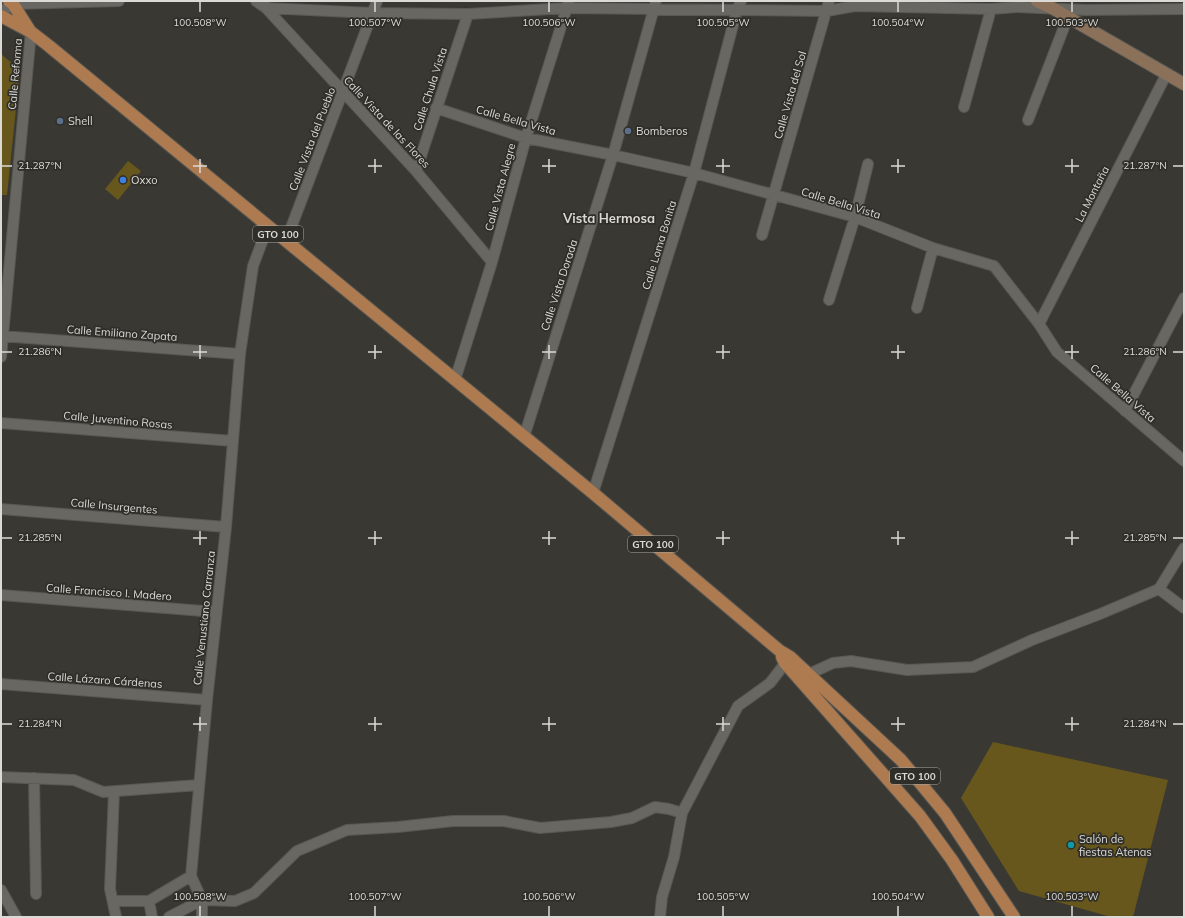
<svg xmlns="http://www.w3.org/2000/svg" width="1185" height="918" font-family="Mulish,sans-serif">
  <rect width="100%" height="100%" fill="#393833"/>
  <!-- building -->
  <path fill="#67571d" d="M 1,54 L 20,70 L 7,195 L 1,195 Z
    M 128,161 L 141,171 L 118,200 L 105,189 Z
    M 993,742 L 1168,780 L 1133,917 L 1111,917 L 1019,891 L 961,798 Z"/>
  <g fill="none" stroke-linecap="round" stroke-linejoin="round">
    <defs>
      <path id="street" d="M 256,1 L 266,8 L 372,13 L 468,14 L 567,8 L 827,11 L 855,6 L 991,9 L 1017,7 L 1085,10 L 1184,9
        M 265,5 L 266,8 L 416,171 L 492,262
        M 1,12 L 13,4 L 119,1
        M 964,107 L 991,9
        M 436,108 L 526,138 L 613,155 L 694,173 L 855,217 L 933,248 L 994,266 L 1039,324 L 1057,352 L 1184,461
        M 1028,120 L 1068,17
        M 416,171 L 468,14
        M 762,235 L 829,1
        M 286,241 L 377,1
        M 829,300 L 855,217 L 868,164
        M 917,308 L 933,248
        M 1039,324 L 1166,75
        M 1,336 L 240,354
        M 1,357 L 31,32
        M 455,380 L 492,262 L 526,138 L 569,1
        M 1125,411 L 1184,298
        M 1,423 L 233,441
        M 524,437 L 613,155 L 656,1
        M 593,493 L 694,173 L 737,10 L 741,1
        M 1,509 L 226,527
        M 1159,589 L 1184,548
        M 1159,589 L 1184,608
        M 1,595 L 216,612
        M 809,674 L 833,663 L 851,661 L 907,670 L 973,667 L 1032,640 L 1100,614 L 1159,589
        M 1,684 L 207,700
        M 1,777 L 74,780 L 103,792 L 199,785
        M 34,778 L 36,894
        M 114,792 L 110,889 L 116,917
        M 1,890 L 16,917
        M 113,901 L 149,901 L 191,876
        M 149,901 L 152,917
        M 169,917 L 202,900 L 235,901 L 254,893 L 297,851 L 347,830 L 398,827 L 453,821 L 504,821 L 540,828 L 611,822 L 632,818 L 655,807 L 669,809 L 682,813
        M 202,917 L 202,900 L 191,876 L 207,700 L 226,527 L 240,354 L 253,266 L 268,226
        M 660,917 L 662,897 L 674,857 L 682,813 L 738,706 L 770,683 L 790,657"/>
      <path id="secondary" d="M 1037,1 L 1054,9 L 1184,84"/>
      <path id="primary" d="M 9,1 L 13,4 L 30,31
        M 1,16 L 31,32 L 49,46 L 593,493 L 780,651 L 790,657 L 901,760 L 945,813 L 1014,917
        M 782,657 L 785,663 L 920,816 L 952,860 L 988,917"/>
    </defs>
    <!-- street casing -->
    <use href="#street" stroke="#585753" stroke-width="12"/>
    <!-- secondary casing -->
    <use href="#secondary" stroke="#585753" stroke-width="14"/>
    <!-- primary casing -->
    <use href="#primary" stroke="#585753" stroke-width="14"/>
    <!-- street -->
    <use href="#street" stroke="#686762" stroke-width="10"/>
    <!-- secondary -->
    <use href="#secondary" stroke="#8b7159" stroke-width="12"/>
    <!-- primary -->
    <use href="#primary" stroke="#ae7b50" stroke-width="12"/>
  </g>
  <!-- ticks -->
  <path fill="none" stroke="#dbdad7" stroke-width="1.5" d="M 200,2 L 200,12M 375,2 L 375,12M 549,2 L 549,12M 723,2 L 723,12M 898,2 L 898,12M 1072,2 L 1072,12M 200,159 L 200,173M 375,159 L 375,173M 549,159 L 549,173M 723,159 L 723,173M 898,159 L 898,173M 1072,159 L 1072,173M 2,166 L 12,166M 193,166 L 207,166M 368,166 L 382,166M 542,166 L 556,166M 716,166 L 730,166M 891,166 L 905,166M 1065,166 L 1079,166M 1173,166 L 1183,166M 200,345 L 200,359M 375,345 L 375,359M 549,345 L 549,359M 723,345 L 723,359M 898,345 L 898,359M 1072,345 L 1072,359M 2,352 L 12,352M 193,352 L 207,352M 368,352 L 382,352M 542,352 L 556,352M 716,352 L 730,352M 891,352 L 905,352M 1065,352 L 1079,352M 1173,352 L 1183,352M 200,531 L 200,545M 375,531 L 375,545M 549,531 L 549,545M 723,531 L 723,545M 898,531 L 898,545M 1072,531 L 1072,545M 2,538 L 12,538M 193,538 L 207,538M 368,538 L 382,538M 542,538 L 556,538M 716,538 L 730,538M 891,538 L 905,538M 1065,538 L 1079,538M 1173,538 L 1183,538M 200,717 L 200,731M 375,717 L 375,731M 549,717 L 549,731M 723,717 L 723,731M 898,717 L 898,731M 1072,717 L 1072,731M 2,724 L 12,724M 193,724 L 207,724M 368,724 L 382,724M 542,724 L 556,724M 716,724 L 730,724M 891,724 L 905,724M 1065,724 L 1079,724M 1173,724 L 1183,724M 200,906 L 200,916M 375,906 L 375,916M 549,906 L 549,916M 723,906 L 723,916M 898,906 L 898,916M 1072,906 L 1072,916"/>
  <!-- markers -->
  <g fill="#5c6f8a" stroke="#2f2e29" stroke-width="1.5">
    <circle cx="60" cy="121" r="4"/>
    <circle cx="628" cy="131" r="4"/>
  </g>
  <circle fill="#3f7fe0" stroke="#2f2e29" stroke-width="1.5" cx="123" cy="180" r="4"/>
  <circle fill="#0f9aa8" stroke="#2f2e29" stroke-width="1.5" cx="1071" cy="845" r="4"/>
  <g text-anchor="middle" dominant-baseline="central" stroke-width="3.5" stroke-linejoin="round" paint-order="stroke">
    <!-- shield labels -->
    <g fill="#2f2e29" stroke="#a7a6a3" stroke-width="1">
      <rect x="253" y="226" width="50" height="16" rx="3"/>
      <rect x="628" y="536" width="50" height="16" rx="3"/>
      <rect x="890" y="768" width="50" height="16" rx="3"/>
    </g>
    <g font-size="10" font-weight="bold" fill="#dbdad7">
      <text x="278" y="234">GTO 100</text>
      <text x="653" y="544">GTO 100</text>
      <text x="915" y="776">GTO 100</text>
    </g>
    <!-- street labels -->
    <g font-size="11" fill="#dbdad7" stroke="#2f2e29">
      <text transform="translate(15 74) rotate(-85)">Calle Reforma</text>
      <text transform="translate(430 89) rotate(-72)">Calle Chula Vista</text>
      <text transform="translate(790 95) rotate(-74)">Calle Vista del Sol</text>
      <text transform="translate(516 120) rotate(16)">Calle Bella Vista</text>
      <text transform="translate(387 122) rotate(47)">Calle Vista de las Flores</text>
      <text transform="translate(312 139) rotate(-69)">Calle Vista del Pueblo</text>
      <text transform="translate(500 187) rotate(-75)">Calle Vista Alegre</text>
      <text transform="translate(1092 194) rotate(-63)">La Montaña</text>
      <text transform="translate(841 203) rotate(17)">Calle Bella Vista</text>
      <text transform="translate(659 245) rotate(-73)">Calle Loma Bonita</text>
      <text transform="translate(559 285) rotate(-72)">Calle Vista Dorada</text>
      <text transform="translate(122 333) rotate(4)">Calle Emiliano Zapata</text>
      <text transform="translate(1123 393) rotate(41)">Calle Bella Vista</text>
      <text transform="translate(118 420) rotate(5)">Calle Juventino Rosas</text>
      <text transform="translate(114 506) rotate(5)">Calle Insurgentes</text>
      <text transform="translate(109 592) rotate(4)">Calle Francisco I. Madero</text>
      <text transform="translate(204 618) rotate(-84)">Calle Venustiano Carranza</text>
      <text transform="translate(105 680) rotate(4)">Calle Lázaro Cárdenas</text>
    </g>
    <!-- poi labels -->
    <g font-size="11" fill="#dbdad7" stroke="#2f2e29" text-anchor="start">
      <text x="68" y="121">Shell</text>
      <text x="636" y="131">Bomberos</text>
      <text x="131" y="180">Oxxo</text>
      <text x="1079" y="839">Salón de<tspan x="1079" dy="13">fiestas Atenas</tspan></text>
    </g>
    <!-- quarter labels -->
    <g font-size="13" font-weight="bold" fill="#dbd9d3" stroke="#2f2e29">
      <text x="609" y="218">Vista Hermosa</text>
    </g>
  </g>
  <g font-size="10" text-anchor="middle" fill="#dbdad7" stroke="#2f2e29" stroke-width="3.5" stroke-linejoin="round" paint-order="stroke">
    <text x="200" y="26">100.508°W</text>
    <text x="375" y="26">100.507°W</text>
    <text x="549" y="26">100.506°W</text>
    <text x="723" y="26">100.505°W</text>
    <text x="898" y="26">100.504°W</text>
    <text x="1072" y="26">100.503°W</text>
    <text x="40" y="169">21.287°N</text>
    <text x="1145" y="169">21.287°N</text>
    <text x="40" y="355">21.286°N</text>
    <text x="1145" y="355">21.286°N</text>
    <text x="40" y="541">21.285°N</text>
    <text x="1145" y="541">21.285°N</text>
    <text x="40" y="727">21.284°N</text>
    <text x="1145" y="727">21.284°N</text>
    <text x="200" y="900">100.508°W</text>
    <text x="375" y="900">100.507°W</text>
    <text x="549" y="900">100.506°W</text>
    <text x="723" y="900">100.505°W</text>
    <text x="898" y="900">100.504°W</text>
    <text x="1072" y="900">100.503°W</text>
  </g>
  <!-- border -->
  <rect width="1185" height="918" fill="none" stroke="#dbdad7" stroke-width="4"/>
</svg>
